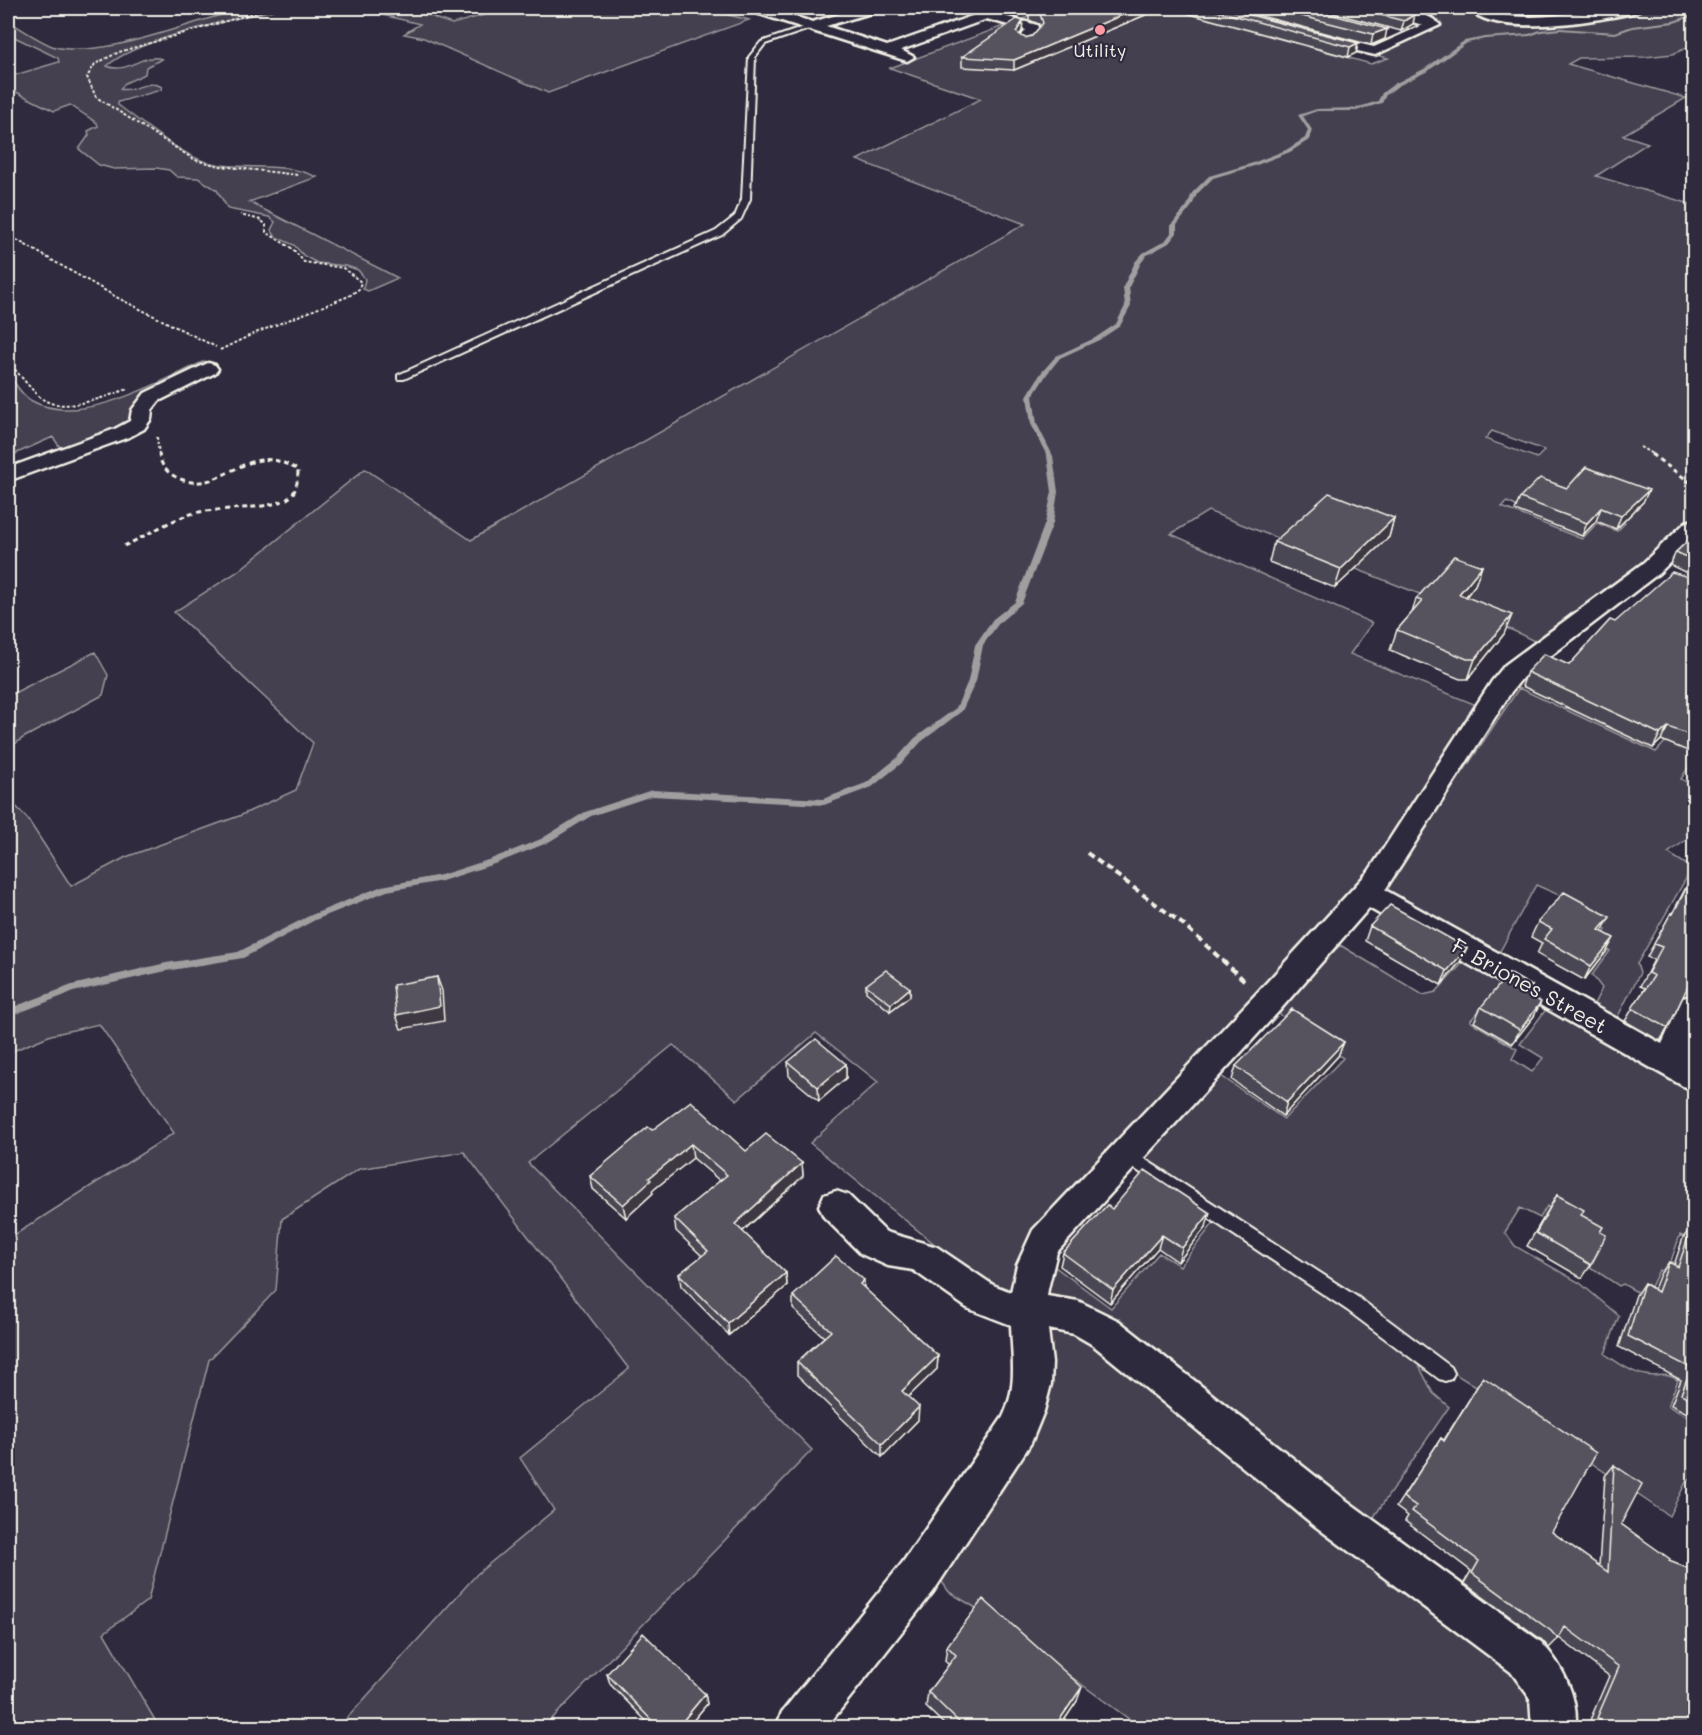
<svg xmlns="http://www.w3.org/2000/svg" width="1702" height="1735" font-family="Mali,sans-serif">
  <rect width="100%" height="100%" fill="#2f2a3d"/>
  <filter id="ink" filterUnits="userSpaceOnUse"><feTurbulence type="fractalNoise" baseFrequency=".0167" numOctaves="2"/><feDisplacementMap in="SourceGraphic" scale="12" xChannelSelector="R" yChannelSelector="G"/><feConvolveMatrix kernelMatrix="1 2 1 2 8 2 1 2 1" color-interpolation-filters="sRGB"/></filter>
  <g filter="url(#ink)">
    <!-- green -->
    <path fill="#454050" stroke="#9c989c" stroke-width="1.5" fill-rule="evenodd" d="M 237,8 L 281,8 C 237,19 138,38 107,66 C 127,75 143,52 162,59 L 146,67 L 145,74 L 125,83 L 120,89 C 135,93 147,78 162,87 L 161,90 L 118,102 L 118,105 C 140,121 178,152 203,161 C 241,173 278,159 317,177 L 249,202 L 398,278 L 368,291 L 363,289 L 365,279 L 358,270 L 346,266 L 317,263 L 304,256 L 294,245 L 276,237 L 271,230 L 275,222 L 269,217 L 228,209 L 217,190 L 198,178 L 177,177 L 169,170 L 156,168 L 114,169 L 99,165 L 79,149 L 89,135 L 88,131 L 98,126 L 97,123 L 70,105 L 54,111 L 8,88 L 8,77 L 59,62 L 58,58 L 8,34 L 8,21 C 22,29 37,40 52,46 C 95,60 181,26 224,14 Z
      M 354,8 L 417,8 L 437,19 L 452,24 L 509,8 L 700,8 L 749,20 L 548,93 L 424,38 L 404,34 L 420,24 Z
      M 1159,8 L 1168,8 L 1371,64 L 1388,58 L 1376,55 L 1380,53 L 1377,51 L 1432,27 L 1438,28 L 1440,26 L 1436,22 L 1385,8 L 1469,8 L 1472,10 L 1468,11 L 1493,19 L 1528,25 L 1636,8 L 1694,8 L 1694,50 L 1686,48 L 1673,54 L 1645,57 L 1579,58 L 1568,64 L 1686,98 L 1623,135 L 1648,143 L 1596,176 L 1694,205 L 1694,517 L 1655,555 L 1536,642 L 1514,631 L 1208,511 L 1171,534 L 1372,623 L 1350,654 L 1479,706 L 1375,865 L 1009,1293 L 995,1293 L 810,1143 L 878,1082 L 816,1033 L 737,1100 L 673,1045 L 528,1163 L 812,1450 L 544,1727 L 339,1727 L 477,1574 L 554,1510 L 520,1458 L 629,1369 L 464,1152 L 359,1169 L 282,1219 L 276,1290 L 209,1360 L 148,1600 L 104,1633 L 159,1727 L 8,1727 L 8,1239 L 174,1133 L 99,1024 L 51,1035 L 8,1053 L 8,798 L 27,818 L 71,886 L 126,857 L 239,816 L 296,790 L 313,743 L 174,612 L 237,572 L 365,469 L 471,540 L 1025,224 L 857,160 L 981,99 L 890,68 L 1036,14 L 1102,33 ZM 1492,431 L 1544,450 L 1544,451 L 1537,458 L 1485,439 ZM 1534,489 L 1624,523 L 1625,523 L 1617,531 L 1597,523 L 1582,539 L 1502,507 L 1507,502 L 1516,506 Z
      M 205,361 L 210,365 C 182,376 154,387 132,409 L 133,422 L 123,429 L 61,449 L 53,437 L 8,457 L 8,373 C 14,382 22,396 32,401 C 81,428 160,381 205,361 Z
      M 95,652 L 108,675 L 103,695 L 23,738 L 8,749 L 8,696 Z
      M 1519,688 L 1656,752 L 1673,733 L 1694,742 L 1694,758 L 1681,779 L 1694,786 L 1694,837 L 1692,836 L 1668,853 L 1692,868 L 1637,964 L 1640,973 L 1615,1022 L 1591,1010 L 1602,988 L 1592,975 L 1610,951 L 1597,943 L 1606,930 L 1562,906 L 1566,898 L 1536,885 L 1498,955 L 1386,892 L 1385,889 Z
      M 1340,945 L 1423,995 L 1436,992 L 1469,956 L 1507,979 L 1470,1021 L 1517,1049 L 1512,1059 L 1532,1072 L 1543,1058 L 1520,1044 L 1550,1004 L 1694,1088 L 1694,1241 L 1680,1235 L 1671,1261 L 1694,1272 L 1694,1288 L 1659,1270 L 1649,1291 L 1637,1292 L 1623,1284 L 1619,1286 L 1590,1267 L 1600,1249 L 1593,1245 L 1577,1223 L 1547,1206 L 1540,1218 L 1520,1208 L 1505,1232 L 1515,1246 L 1580,1283 L 1619,1316 L 1605,1354 C 1617,1362 1630,1372 1645,1375 C 1659,1378 1663,1371 1678,1380 L 1668,1406 L 1694,1420 L 1694,1480 L 1691,1479 L 1686,1482 L 1669,1516 L 1524,1417 L 1460,1377 L 1341,1286 L 1138,1157 L 1215,1072 L 1284,1119 L 1343,1058 L 1275,1011 Z
      M 1216,1220 L 1285,1264 L 1416,1360 L 1433,1393 L 1449,1407 L 1365,1530 L 1048,1298 L 1040,1284 L 1047,1261 L 1111,1308 L 1159,1253 L 1180,1266 Z
      M 1063,1326 L 1069,1326 L 1519,1660 L 1541,1728 L 1140,1727 L 981,1611 L 949,1592 L 940,1579 L 1047,1334 Z"/>
    <g fill="none" stroke-linecap="round" stroke-linejoin="round">
      <!-- stream -->
      <path fill="#a19ea0" fill-rule="evenodd" d="M 1694,14 L 1694,16 L 1674,23 L 1633,28 L 1615,34 L 1560,30 L 1541,32 L 1530,36 L 1485,39 L 1467,43 L 1428,71 L 1398,86 L 1386,95 L 1382,103 L 1356,111 L 1317,111 L 1303,116 L 1312,130 L 1309,140 L 1290,152 L 1254,166 L 1213,178 L 1197,194 L 1192,206 L 1177,225 L 1177,233 L 1169,243 L 1147,255 L 1141,263 L 1129,287 L 1131,306 L 1120,326 L 1099,340 L 1060,358 L 1047,374 L 1033,396 L 1037,424 L 1053,456 L 1058,492 L 1053,523 L 1022,603 L 999,623 L 983,645 L 976,681 L 962,711 L 921,742 L 903,762 L 872,787 L 824,805 L 652,796 L 591,816 L 547,843 L 497,863 L 442,881 L 387,891 L 315,920 L 243,958 L 166,971 L 73,992 L 8,1017 L 8,1009 L 72,985 L 166,963 L 238,952 L 309,916 L 382,886 L 441,875 L 491,859 L 541,839 L 585,812 L 652,790 L 823,799 L 866,783 L 897,758 L 915,738 L 956,708 L 968,681 L 975,645 L 993,619 L 1015,602 L 1045,523 L 1052,492 L 1047,456 L 1031,424 L 1027,396 L 1041,373 L 1056,356 L 1095,338 L 1116,324 L 1125,306 L 1123,287 L 1135,262 L 1143,253 L 1165,241 L 1171,233 L 1171,225 L 1187,206 L 1192,193 L 1209,176 L 1250,164 L 1286,150 L 1305,138 L 1308,130 L 1298,115 L 1317,109 L 1356,108 L 1378,101 L 1382,93 L 1394,84 L 1424,69 L 1464,41 L 1485,37 L 1529,34 L 1540,30 L 1560,28 L 1615,32 L 1632,26 L 1673,21 Z"/>
      <defs>
        <path id="service" d="M 813,24 L 815,27 L 765,44 L 755,57 L 750,199 L 741,219 L 722,235 L 404,379 L 398,379 L 398,375 L 716,231 L 735,216 L 742,199 L 749,57 L 761,42 Z
          M 1126,1147 L 1359,1298 L 1451,1367 L 1454,1373 L 1451,1379 L 1445,1381 L 1439,1379 L 1347,1310 L 1120,1159 L 1118,1154 L 1120,1149 Z"/>
        <path id="minor" d="M 749,8 L 767,8 L 812,22 L 861,8 L 879,8 L 878,11 L 826,26 L 887,46 L 986,11 L 1037,25 L 1040,32 L 1029,45 L 1024,46 L 1017,42 L 1026,30 L 987,19 L 901,50 L 914,57 L 907,61 L 750,11 Z
          M 1372,8 C 1389,6 1428,11 1440,25 L 1375,55 L 1314,41 L 1312,38 L 1319,34 L 1374,47 L 1423,25 L 1373,11 Z
          M 1468,8 C 1478,7 1484,10 1494,13 C 1506,16 1519,17 1531,17 C 1568,17 1606,4 1642,8 C 1636,14 1621,15 1612,17 C 1578,23 1493,36 1468,8 Z
          M 208,363 L 215,365 L 218,369 L 215,373 L 159,401 L 152,410 L 151,419 L 144,429 L 129,437 L 8,481 L 8,468 L 115,429 L 130,421 L 132,410 L 145,393 Z
          M 1694,520 L 1694,539 L 1659,573 L 1523,677 L 1511,692 L 1385,890 L 1662,1044 L 1683,998 L 1694,995 L 1694,1041 L 1687,1058 L 1694,1062 L 1694,1090 L 1683,1086 L 1369,908 L 1279,1011 L 1057,1252 L 1048,1289 L 1047,1296 L 1078,1301 L 1119,1321 L 1343,1498 L 1541,1642 C 1562,1665 1578,1695 1576,1728 L 1532,1728 L 1530,1698 L 1511,1672 L 1315,1526 L 1093,1345 L 1074,1334 L 1048,1329 L 1052,1363 L 1051,1384 L 1044,1411 L 1031,1443 L 933,1592 L 826,1728 L 776,1728 L 782,1712 L 903,1562 L 1003,1417 C 1018,1386 1012,1358 1011,1325 L 967,1308 L 913,1270 L 888,1266 L 861,1254 L 824,1217 L 819,1206 L 824,1195 L 836,1191 L 848,1195 L 886,1232 L 937,1247 L 993,1285 L 1011,1292 L 1017,1265 L 1033,1230 L 1257,993 L 1369,871 L 1492,681 L 1505,665 L 1643,563 L 1686,522 Z"/>
      </defs>
      <!-- service casing -->
      <use href="#service" stroke="#f4f1e8" stroke-width="4"/>
      <!-- minor casing -->
      <use href="#minor" stroke="#f4f1e8" stroke-width="5"/>
      <!-- path-far2 -->
      <path stroke="#f4f1e8" stroke-width="2" stroke-dasharray="3 2" stroke-linecap="butt" d="M 271,8 L 119,52 L 95,64 L 87,77 L 96,97 L 195,160 L 220,166 L 298,175
        M 8,12 L 28,8
        M 8,235 L 118,298 L 216,347
        M 220,350 L 253,334 L 349,296 L 359,289 L 361,282 L 343,268 L 304,262 L 293,249 L 266,232 L 266,225 L 261,220 L 240,215
        M 8,362 C 18,372 33,393 44,400 C 66,413 107,396 128,389
        M 157,437 L 159,455
        M 1640,447 L 1654,455"/>
      <!-- path-far1 -->
      <path stroke="#f4f1e8" stroke-width="3" stroke-dasharray="5 4" stroke-linecap="butt" d="M 1651,454 L 1694,485
        M 124,546 C 146,536 168,521 191,514 C 211,507 277,511 291,496 C 297,490 298,478 298,470 C 287,464 276,458 262,460 C 232,463 211,493 178,478 C 167,473 161,466 159,454"/>
      <!-- path -->
      <path stroke="#f4f1e8" stroke-width="4" stroke-dasharray="7 4.5" stroke-linecap="butt" d="M 1087,853 L 1184,925 L 1247,983"/>
      <!-- service -->
      <use href="#service" fill="#2f2a3d" fill-rule="evenodd"/>
      <!-- minor -->
      <use href="#minor" fill="#2f2a3d" fill-rule="evenodd"/>
    </g>
    <!-- wall -->
    <path fill="#4a4752" stroke="#f4f1e8" stroke-width="1.5" d="M 1012,8 L 1075,8 L 1091,11 L 1106,8 L 1162,8 L 1014,70 L 962,67 L 962,57 L 1022,31 L 1020,35 L 1025,38 L 1032,36 L 1040,27 L 1039,24 L 1029,20 L 1029,14 Z
      M 1168,8 L 1223,8 L 1358,43 L 1356,53 L 1348,57 Z
      M 1231,8 L 1306,8 L 1385,39 L 1371,45 Z
      M 1314,8 L 1449,8 L 1431,16 L 1408,8 L 1390,8 L 1413,24 L 1401,31 Z
      M 1494,8 L 1598,8 L 1523,15 L 1518,12 L 1500,12 Z
      M 1567,488 L 1643,502 L 1616,529 L 1596,521 L 1582,536 L 1515,510 L 1520,498 Z
      M 1394,518 L 1389,537 L 1335,588 L 1269,562 L 1274,542 Z
      M 1695,534 L 1695,577 L 1670,565 L 1676,552 Z
      M 1482,566 L 1475,585 L 1466,597 L 1504,634 L 1468,679 L 1460,679 L 1390,650 L 1397,630 L 1412,613 L 1416,599 Z
      M 1569,665 L 1695,680 L 1695,754 L 1661,740 L 1653,748 L 1522,686 L 1527,672 Z
      M 1695,870 L 1695,993 L 1683,996 L 1668,1028 L 1660,1041 L 1625,1021 L 1645,988 L 1640,986 L 1654,960 L 1647,957 L 1671,913 L 1672,914 Z
      M 1538,922 L 1602,932 L 1606,952 L 1584,980 L 1537,954 L 1542,943 L 1531,937 Z
      M 1370,926 L 1460,962 L 1441,985 L 1365,941 Z
      M 866,985 L 910,988 L 910,996 L 890,1011 L 866,992 Z
      M 1532,986 L 1527,994 L 1534,1016 L 1512,1044 L 1474,1022 L 1481,1007 Z
      M 1344,1042 L 1338,1056 L 1283,1116 L 1232,1080 L 1236,1066 Z
      M 788,1062 L 846,1064 L 846,1078 L 819,1101 L 789,1076 Z
      M 652,1130 L 802,1163 L 803,1176 L 742,1232 L 786,1273 L 787,1286 L 729,1335 L 681,1286 L 679,1274 L 702,1256 L 676,1231 L 674,1218 L 720,1181 L 693,1158 L 652,1191 L 653,1193 L 626,1218 L 593,1189 L 590,1176 Z
      M 1557,1195 L 1600,1232 L 1591,1265 L 1582,1278 L 1527,1246 Z
      M 1112,1209 L 1206,1227 L 1178,1262 L 1158,1248 L 1110,1303 L 1060,1266 L 1063,1253 Z
      M 1692,1226 L 1695,1228 L 1695,1417 L 1671,1405 L 1681,1380 L 1619,1347 L 1636,1295 L 1644,1283 L 1654,1289 L 1660,1274 L 1669,1262 L 1674,1265 L 1683,1238 Z
      M 864,1280 L 864,1288 L 938,1356 L 937,1369 L 908,1397 L 918,1420 L 882,1457 L 797,1375 L 797,1362 L 824,1337 L 793,1309 L 793,1296 Z
      M 1483,1377 L 1552,1532 L 1599,1566 L 1605,1476 L 1614,1465 L 1621,1524 L 1669,1561 L 1695,1728 L 1588,1728 L 1587,1727 L 1609,1676 L 1559,1638 L 1549,1648 L 1542,1640 L 1464,1583 L 1471,1571 L 1405,1521 L 1408,1516 L 1396,1507 L 1441,1438 L 1444,1440 Z
      M 947,1646 L 1077,1701 L 1059,1728 L 948,1728 L 926,1707 L 928,1692 L 949,1665 L 945,1661 Z
      M 607,1674 L 705,1694 L 707,1704 L 687,1728 L 653,1728 L 610,1684 Z"/>
    <!-- shaded-wall -->
    <path fill="#3c3942" stroke="#f4f1e8" stroke-width="1.5" d="M 1139,8 L 1162,8 L 1014,70 L 1014,60 Z
      M 1433,8 L 1449,8 L 1431,16 Z
      M 1525,8 L 1598,8 L 1523,15 Z
      M 1415,14 L 1413,24 L 1401,31 L 1404,21 Z
      M 1023,21 L 1022,31 L 1015,42 L 1016,32 Z
      M 1387,29 L 1385,39 L 1371,45 L 1373,34 Z
      M 1358,43 L 1356,53 L 1348,57 L 1350,47 Z
      M 1649,490 L 1643,502 L 1616,529 L 1621,516 Z
      M 1601,508 L 1596,521 L 1582,536 L 1587,523 Z
      M 1394,518 L 1389,537 L 1335,588 L 1341,569 Z
      M 1482,566 L 1475,585 L 1452,614 L 1459,594 Z
      M 1512,615 L 1504,634 L 1468,679 L 1475,659 Z
      M 1668,727 L 1661,740 L 1653,748 L 1660,734 Z
      M 1610,917 L 1602,931 L 1599,930 Z
      M 1614,938 L 1606,952 L 1584,980 L 1591,966 Z
      M 1467,948 L 1460,962 L 1441,985 L 1447,971 Z
      M 437,977 L 442,991 L 444,1021 L 401,1029 L 396,1015 Z
      M 1695,983 L 1695,993 L 1681,997 L 1689,984 Z
      M 910,988 L 910,996 L 890,1011 L 891,1004 Z
      M 1541,1002 L 1534,1016 L 1512,1044 L 1520,1030 Z
      M 1344,1042 L 1338,1056 L 1283,1116 L 1287,1102 Z
      M 846,1064 L 846,1078 L 819,1101 L 818,1087 Z
      M 691,1144 L 693,1158 L 652,1191 L 653,1193 L 626,1218 L 623,1205 L 649,1178 Z
      M 802,1163 L 803,1176 L 736,1237 L 735,1224 Z
      M 1210,1213 L 1206,1227 L 1178,1262 L 1182,1248 Z
      M 1162,1235 L 1158,1248 L 1110,1303 L 1113,1290 Z
      M 786,1273 L 787,1286 L 729,1335 L 728,1323 Z
      M 938,1356 L 937,1369 L 901,1404 L 902,1391 Z
      M 919,1407 L 918,1420 L 882,1457 L 882,1444 Z
      M 1082,1687 L 1077,1701 L 1059,1728 L 1054,1728 Z
      M 705,1694 L 707,1704 L 687,1728 L 677,1728 Z"/>
    <!-- building -->
    <path fill="#56525f" stroke="#f4f1e8" stroke-width="1.5" d="M 1034,8 L 1075,8 L 1091,11 L 1106,8 L 1139,8 L 1014,60 L 962,57 L 1017,19 L 1023,21 L 1016,32 L 1025,38 L 1032,36 L 1043,23 L 1040,14 L 1030,10 Z
      M 1206,8 L 1223,8 L 1358,43 L 1350,47 Z
      M 1270,8 L 1306,8 L 1387,29 L 1373,34 Z
      M 1353,8 L 1390,8 L 1415,14 L 1404,21 Z
      M 1586,467 L 1649,490 L 1621,516 L 1601,508 L 1587,523 L 1520,498 L 1540,478 L 1567,488 Z
      M 1329,493 L 1394,518 L 1341,569 L 1274,542 Z
      M 1695,534 L 1695,561 L 1676,552 Z
      M 1454,556 L 1482,566 L 1459,594 L 1512,615 L 1475,659 L 1467,659 L 1397,630 L 1422,601 L 1416,599 Z
      M 1672,572 L 1695,579 L 1695,675 L 1693,679 L 1695,680 L 1695,737 L 1668,727 L 1660,734 L 1527,672 L 1544,654 L 1569,665 L 1610,620 L 1615,622 Z
      M 1695,871 L 1695,983 L 1689,984 L 1668,1028 L 1632,1008 L 1654,976 L 1648,973 L 1662,947 L 1654,944 L 1671,913 L 1673,914 Z
      M 1564,892 L 1610,917 L 1599,930 L 1614,938 L 1591,966 L 1544,939 L 1552,929 L 1538,922 Z
      M 1390,905 L 1467,948 L 1447,971 L 1370,926 Z
      M 886,970 L 910,988 L 891,1004 L 866,985 Z
      M 1509,973 L 1532,986 L 1526,993 L 1541,1002 L 1520,1030 L 1481,1007 Z
      M 437,977 L 440,1006 L 396,1015 L 393,985 Z
      M 1292,1009 L 1344,1042 L 1287,1102 L 1236,1066 Z
      M 816,1039 L 846,1064 L 818,1087 L 788,1062 Z
      M 691,1101 L 746,1151 L 766,1134 L 802,1163 L 735,1224 L 786,1273 L 728,1323 L 679,1274 L 708,1251 L 674,1218 L 727,1175 L 691,1144 L 649,1178 L 651,1180 L 623,1205 L 590,1176 L 648,1127 L 652,1130 Z
      M 1145,1170 L 1210,1213 L 1182,1248 L 1162,1235 L 1113,1290 L 1063,1253 L 1107,1205 L 1112,1209 Z
      M 1557,1195 L 1584,1210 L 1581,1215 L 1603,1227 L 1600,1232 L 1606,1235 L 1591,1265 L 1536,1233 Z
      M 1692,1226 L 1695,1228 L 1695,1401 L 1681,1394 L 1691,1368 L 1628,1336 L 1644,1283 L 1658,1292 L 1669,1262 L 1678,1267 Z
      M 836,1256 L 864,1280 L 860,1284 L 938,1356 L 902,1391 L 919,1407 L 882,1444 L 797,1362 L 831,1331 L 793,1296 Z
      M 1483,1377 L 1596,1453 L 1552,1532 L 1608,1572 L 1614,1465 L 1642,1484 L 1621,1524 L 1670,1559 L 1669,1561 L 1695,1571 L 1695,1728 L 1610,1728 L 1597,1718 L 1619,1667 L 1565,1627 L 1558,1639 L 1551,1631 L 1472,1573 L 1479,1561 L 1412,1511 L 1416,1506 L 1403,1497 L 1441,1438 L 1444,1441 Z
      M 983,1599 L 1082,1687 L 1054,1728 L 965,1728 L 928,1692 L 956,1655 L 947,1646 Z
      M 643,1633 L 705,1694 L 677,1728 L 659,1728 L 607,1674 Z
      M 1137,1723 L 1143,1728 L 1134,1728 Z"/>
  </g>
  <!-- markers -->
  <circle fill="#ff9aa2" stroke="#2f2a3d" stroke-width="2" cx="1100" cy="30" r="6"/>
  <g text-anchor="middle" dominant-baseline="central" stroke-width="4.5" stroke-linejoin="round" paint-order="stroke">
    <!-- far-poi labels -->
    <g font-size="18" fill="#f4f1e8" stroke="#2f2a3d">
      <text x="1100" y="50">Utility</text>
    </g>
    <!-- street labels -->
    <g font-size="21" fill="#f4f1e8" stroke="#2f2a3d">
      <text transform="translate(1530 985) rotate(29)">F. Briones Street</text>
    </g>
  </g>
  <!-- margin -->
  <rect width="1702" height="1735" fill="none" stroke="#2f2a3d" stroke-width="30"/>
  <rect x="15" y="15" width="1672" height="1705" fill="none" stroke="#f4f1e8" stroke-width="2" filter="url(#ink)"/>
</svg>
